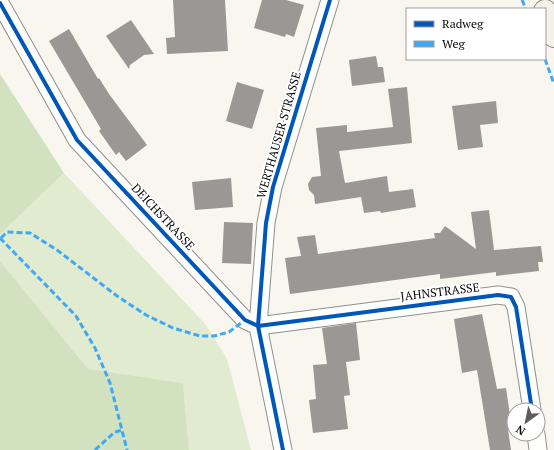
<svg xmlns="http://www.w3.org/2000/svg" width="554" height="450" font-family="'PT Serif',serif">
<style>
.green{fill:#e1ebd0}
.forest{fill:#d2e1c0}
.building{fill:#9a9894}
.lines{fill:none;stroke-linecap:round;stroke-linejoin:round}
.minor-casing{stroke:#91908d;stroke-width:19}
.secondary-casing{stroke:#888783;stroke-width:24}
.minor{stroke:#fefefc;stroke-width:17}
.secondary{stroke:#f3f1e8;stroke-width:22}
.quiet{stroke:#3fa9f5;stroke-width:3;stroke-dasharray:6 3;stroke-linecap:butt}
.cycleway-casing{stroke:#fff;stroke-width:6}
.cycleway{stroke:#0057b8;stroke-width:4}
.labels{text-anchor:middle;stroke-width:4;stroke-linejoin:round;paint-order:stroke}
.street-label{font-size:12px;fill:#0a0a0a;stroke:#fff}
</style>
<rect width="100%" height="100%" fill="#f8f6ee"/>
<polygon class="green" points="64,173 206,325 227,359 251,450 189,450 183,383 88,369 0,261 0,234"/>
<g class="forest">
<polygon points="0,74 64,173 0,234"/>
<polygon points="0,261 88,369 183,383 189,450 0,450"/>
</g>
<g class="building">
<polygon points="173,0 225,0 228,51 167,54 166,38 175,37"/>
<polygon points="262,0 286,0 304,5 294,37 286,34 285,37 254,28"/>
<polygon points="131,20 154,54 144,55 130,65 129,69 106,36"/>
<polygon points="69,29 98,79 99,78 109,94 147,145 126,161 119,152 116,155 99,131 101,129 49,41"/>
<polygon points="376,56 378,67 383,67 385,82 352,86 349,60"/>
<polygon points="237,82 264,90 252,129 226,121"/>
<polygon points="407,87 412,143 339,151 345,183 387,176 389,192 413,189 416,207 381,213 380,211 364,213 361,197 315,204 314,195 309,190 308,184 312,177 321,176 316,128 347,125 347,132 393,127 388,89"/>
<polygon points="496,101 498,123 480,125 483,147 458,150 452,106"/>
<polygon points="231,178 233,207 195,210 192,182"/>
<polygon points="489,210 494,250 541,246 543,262 538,262 539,271 496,276 496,272 440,279 440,274 290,294 285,258 301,256 297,237 315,235 318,254 435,238 434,233 440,233 445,226 476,249 471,212"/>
<polygon points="224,222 253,223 251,264 222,263"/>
<polygon points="482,314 497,389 506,388 512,429 508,430 511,450 490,450 477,370 462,373 454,319"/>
<polygon points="356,323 360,360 346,362 350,395 344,396 348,429 313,433 309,400 316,399 313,365 327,364 322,328"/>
</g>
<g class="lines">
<defs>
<g id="minor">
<polyline points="330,0 273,187 266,223 258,326 498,295 511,297 516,307 532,410"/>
<polyline points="0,3 77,140 245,320 258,326 283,450"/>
<polyline points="536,434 538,450"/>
</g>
<polyline id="secondary" points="545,11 554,36"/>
</defs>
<use href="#minor" class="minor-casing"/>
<use href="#secondary" class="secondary-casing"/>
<use href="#minor" class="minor"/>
<use href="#secondary" class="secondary"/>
<g class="quiet">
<polyline points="522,0 526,9"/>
<polyline points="545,59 554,84"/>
<polyline points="0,238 76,316 95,348 110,383 127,450"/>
<polyline points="1,238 7,232 30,233 57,250 117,296 146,315 173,328 200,336 214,336 229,332 245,320"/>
<polyline points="95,450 115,432 123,430"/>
</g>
<defs>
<g id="cycleway">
<polyline points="330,0 273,187 266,223 258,326 498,295 511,297 516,307 532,410"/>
<polyline points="0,3 77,140 245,320 258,326 283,450"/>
</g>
</defs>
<use href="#cycleway" class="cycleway-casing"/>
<use href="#cycleway" class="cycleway"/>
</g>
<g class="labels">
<g class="street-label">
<text transform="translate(279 135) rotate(-74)" y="4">WERTHAUSER STRASSE</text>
<text transform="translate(163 217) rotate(47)" y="4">DEICHSTRASSE</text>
<text transform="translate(440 292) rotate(-7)" y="4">JAHNSTRASSE</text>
</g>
</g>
<rect x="406" y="8" width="140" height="52" fill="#ffffff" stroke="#9d9d9d"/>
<rect x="414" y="21" width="20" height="6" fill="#0057b8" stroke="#9d9d9d"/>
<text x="442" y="28" font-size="12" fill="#0a0a0a">Radweg</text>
<rect x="414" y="41" width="20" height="6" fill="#3fa9f5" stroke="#9d9d9d"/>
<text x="442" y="48" font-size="12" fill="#0a0a0a">Weg</text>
<g transform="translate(526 422) rotate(213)"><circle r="19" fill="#ffffff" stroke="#9d9d9d"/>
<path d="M0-3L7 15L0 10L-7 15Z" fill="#5d5d5a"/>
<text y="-6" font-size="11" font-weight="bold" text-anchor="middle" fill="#0a0a0a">N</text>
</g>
</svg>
